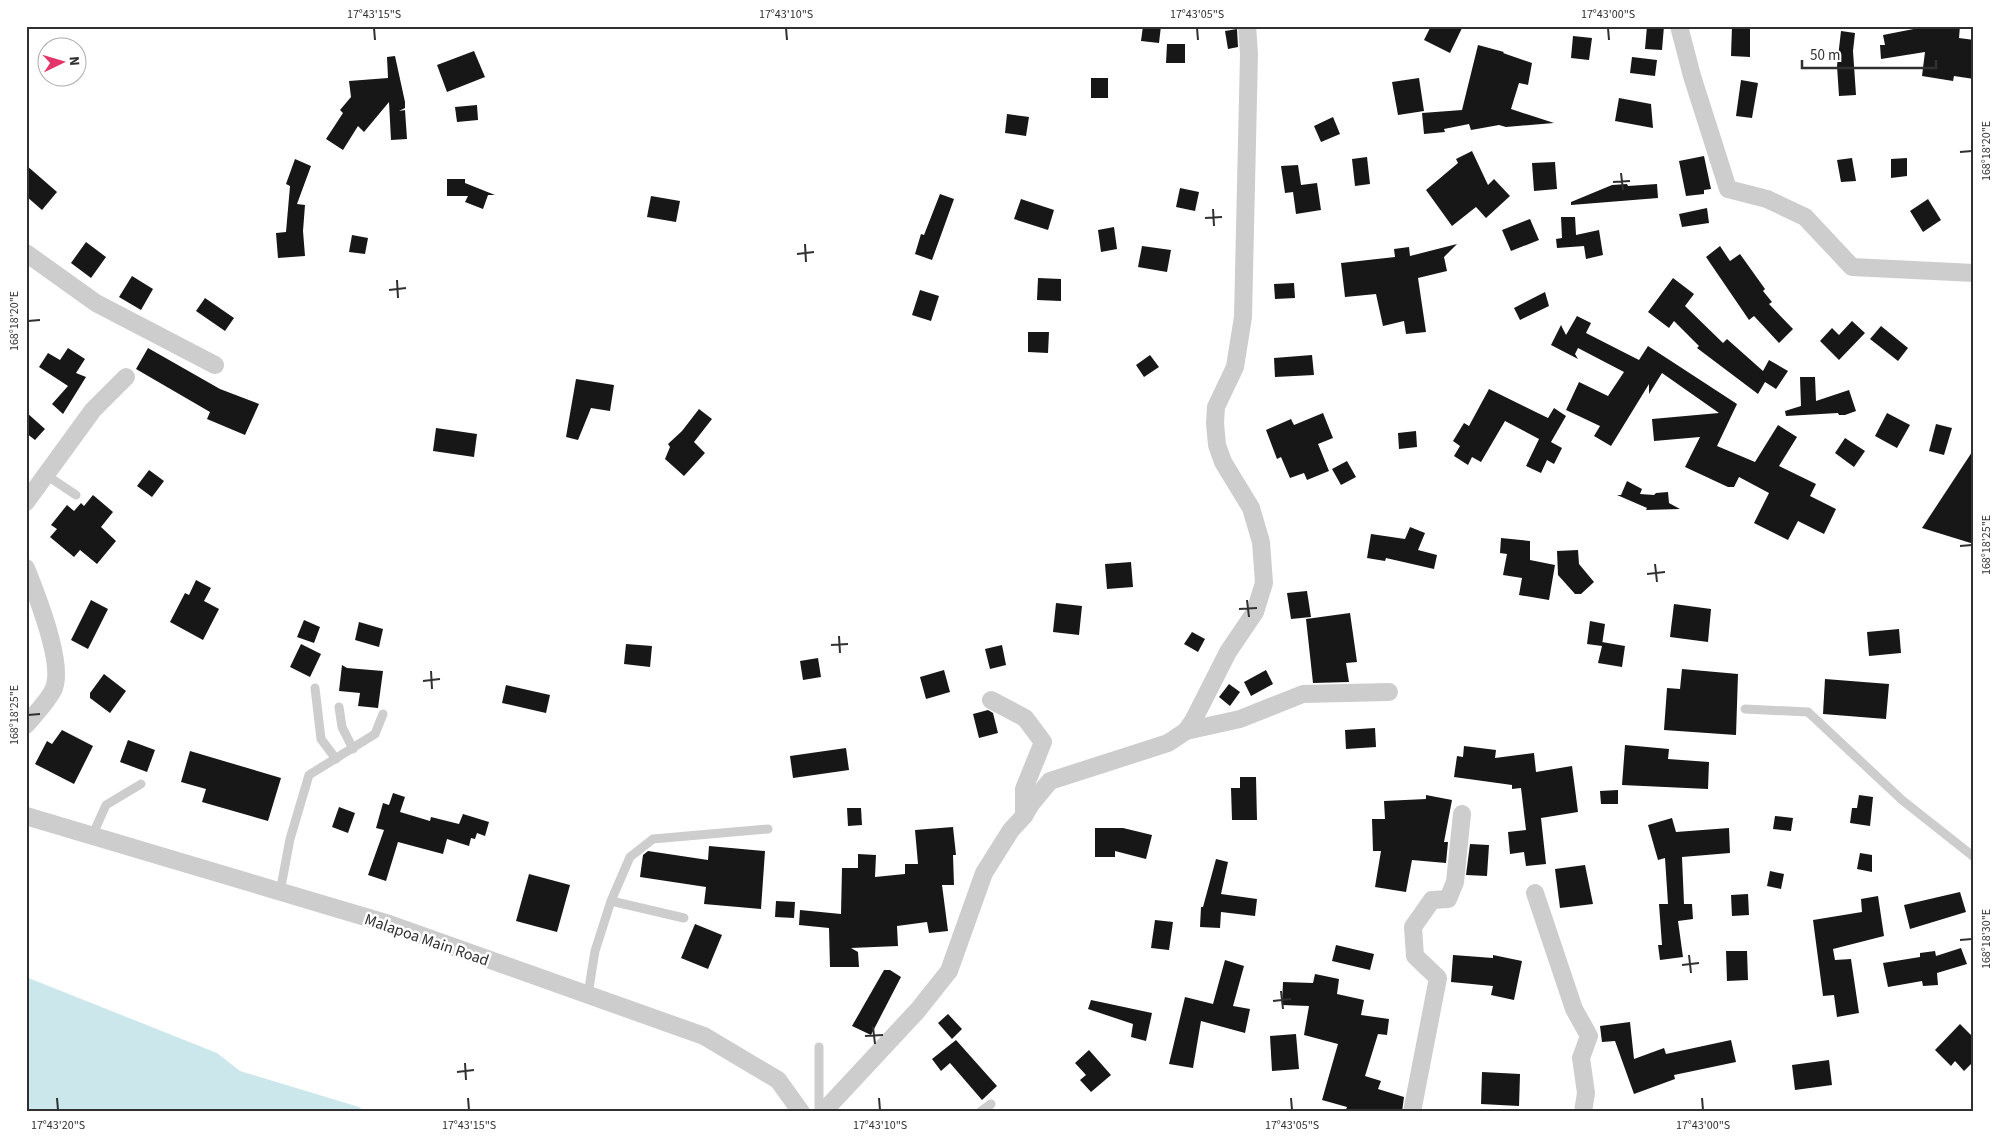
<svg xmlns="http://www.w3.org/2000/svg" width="2000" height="1138" font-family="'Source Sans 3',sans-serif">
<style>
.water{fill:#cbe7ec}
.building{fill:#171717}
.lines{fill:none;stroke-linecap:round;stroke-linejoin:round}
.lane{stroke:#cdcdcd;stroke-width:9}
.street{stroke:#cdcdcd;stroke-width:18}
.ticks{fill:none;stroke:#303030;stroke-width:2}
.labels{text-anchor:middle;stroke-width:5;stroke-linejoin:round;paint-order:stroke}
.street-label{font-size:16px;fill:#303030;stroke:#fff}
.neatline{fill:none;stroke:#303030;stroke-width:2}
.ticks-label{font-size:12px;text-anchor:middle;fill:#303030}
</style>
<rect width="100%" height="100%" fill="#fff"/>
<polygon class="water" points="26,977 217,1053 240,1071 359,1107 366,1112 26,1112"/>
<g class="building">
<polygon points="1143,26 1161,26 1159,43 1141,41"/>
<polygon points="1431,26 1463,26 1450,53 1424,40"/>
<polygon points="1647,26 1664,26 1662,50 1645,49"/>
<polygon points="1732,26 1750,26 1750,57 1731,56"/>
<polygon points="1929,26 1960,26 1959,38 1974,40 1974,79 1954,76 1953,81 1922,76 1925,52 1881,59 1880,45 1885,45 1883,35"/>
<polygon points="1237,29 1238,47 1228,49 1225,31"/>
<polygon points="1841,31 1855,33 1853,51 1856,95 1839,96 1837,66"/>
<polygon points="1573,36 1592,38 1589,60 1571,58"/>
<polygon points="1167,44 1185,44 1185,63 1166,63"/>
<polygon points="1478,45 1504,52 1503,53 1532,63 1528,85 1519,83 1511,109 1554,123 1506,127 1499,125 1471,130 1469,124 1444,129 1445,132 1424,134 1422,113 1462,110"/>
<polygon points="474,51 485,77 447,92 437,65"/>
<polygon points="395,56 405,102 405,108 399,111 405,110 407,139 391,140 389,102 364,132 358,126 343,150 326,139 343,113 340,110 351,97 349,81 388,78 387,57"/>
<polygon points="1632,57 1657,60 1655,76 1630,73"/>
<rect x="1091" y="78" width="17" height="20"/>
<polygon points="1419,78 1424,111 1398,115 1392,82"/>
<polygon points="1741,80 1758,83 1752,118 1736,116"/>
<polygon points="1619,98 1651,104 1653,128 1615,121"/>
<polygon points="477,105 478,120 457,122 455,107"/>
<polygon points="1007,114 1029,117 1026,136 1005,133"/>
<polygon points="1333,117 1340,134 1321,142 1314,126"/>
<polygon points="1472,151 1488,185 1494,179 1510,196 1486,218 1476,207 1452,226 1426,190 1458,163 1456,159"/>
<polygon points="1704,156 1711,189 1704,190 1704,194 1686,196 1679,161"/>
<polygon points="1367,157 1370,184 1355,186 1352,159"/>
<polygon points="1852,158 1856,181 1841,182 1837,160"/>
<polygon points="1907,158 1907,176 1891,178 1891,159"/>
<polygon points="295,159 311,166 297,204 305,205 303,231 305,256 278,258 276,233 286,232 290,186 286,184"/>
<polygon points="1555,162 1557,189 1534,191 1532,163"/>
<polygon points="26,165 57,192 42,210 26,196"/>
<polygon points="1298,165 1301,185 1317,183 1321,210 1296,214 1293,192 1285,193 1281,166"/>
<polygon points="447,179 465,179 465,183 495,195 488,195 483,209 465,202 468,196 447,196"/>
<polygon points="1627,184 1628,186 1657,184 1658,198 1571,205 1571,202 1612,185"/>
<polygon points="1180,188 1199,192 1195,211 1176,207"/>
<polygon points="940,194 954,199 932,260 915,254 921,234 924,235"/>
<polygon points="651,196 680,201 676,222 647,217"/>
<polygon points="1021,199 1054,210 1048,230 1014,219"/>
<polygon points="1928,199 1941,220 1923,232 1910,211"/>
<polygon points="1707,208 1709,223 1682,227 1679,214"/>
<polygon points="1561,217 1575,217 1576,235 1599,230 1603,255 1586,259 1584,246 1557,248 1556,239 1562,238"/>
<polygon points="1530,219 1539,240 1511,251 1502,230"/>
<polygon points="1114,227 1117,249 1101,252 1098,230"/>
<polygon points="352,235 368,238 365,254 349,252"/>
<polygon points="86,242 106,257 91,278 71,263"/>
<polygon points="1457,244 1444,257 1447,271 1418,278 1426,332 1406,334 1404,321 1383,326 1376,294 1345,297 1341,263 1395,257 1394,249 1409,247 1410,256"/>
<polygon points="1142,246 1171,250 1167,272 1138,267"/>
<polygon points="1720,246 1730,261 1740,254 1765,289 1763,291 1772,302 1769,304 1793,329 1779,343 1754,316 1749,320 1706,257"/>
<polygon points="132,276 153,289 141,310 119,297"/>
<polygon points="1038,278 1061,279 1061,301 1037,300"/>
<polygon points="1673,278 1694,294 1685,306 1723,343 1727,339 1763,371 1769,360 1788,371 1776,389 1765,382 1758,394 1697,348 1699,346 1674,321 1669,328 1648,312"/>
<polygon points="1294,283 1295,298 1275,299 1274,284"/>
<polygon points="920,290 939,296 931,321 912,315"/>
<polygon points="1545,292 1549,306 1520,320 1514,308"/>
<polygon points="205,298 234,318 225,331 196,311"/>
<polygon points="1577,316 1591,323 1586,333 1639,360 1648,346 1737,404 1717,446 1755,462 1778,425 1797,437 1779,466 1816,484 1810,496 1836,509 1824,534 1798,521 1788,540 1754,523 1769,493 1739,477 1734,487 1728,487 1685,467 1700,437 1654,441 1652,419 1719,413 1662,373 1649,394 1649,384 1611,446 1594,436 1600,426 1566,410 1579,382 1608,396 1624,372 1578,348 1575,354 1578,359 1551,345 1561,325 1566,335"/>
<polygon points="1852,321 1865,333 1839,360 1820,341 1832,328 1839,335"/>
<polygon points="1881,326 1908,348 1898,361 1870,339"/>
<polygon points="1028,332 1049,332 1048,353 1028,352"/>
<polygon points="68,348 85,359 76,373 86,377 63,414 52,404 68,386 39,367 48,353 60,360"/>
<polygon points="148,348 220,389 259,404 245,435 207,419 210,412 136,369"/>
<polygon points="1150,355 1159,367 1144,377 1136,365"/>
<polygon points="1312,355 1314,375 1275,377 1274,358"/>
<polygon points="1800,377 1815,377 1816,401 1849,390 1856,411 1845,415 1839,415 1838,413 1786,416 1785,411 1801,406"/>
<polygon points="576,379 614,385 610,411 591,408 578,440 566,437"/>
<polygon points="1489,389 1548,418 1554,408 1566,416 1551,442 1562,448 1554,464 1547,460 1541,473 1526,466 1539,439 1505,421 1481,462 1472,457 1468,465 1454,456 1460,446 1453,441 1464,423 1469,426"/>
<polygon points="699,409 712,419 694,442 705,453 684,476 665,459 670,447 668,444 682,431"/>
<polygon points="26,412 45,429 35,440 26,433"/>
<polygon points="1323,413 1333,438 1318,444 1329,471 1307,480 1304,473 1290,478 1281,457 1277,459 1266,430 1291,419 1294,425"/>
<polygon points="1887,413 1910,425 1897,448 1875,436"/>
<polygon points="1936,424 1952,428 1944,455 1929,451"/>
<polygon points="436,428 477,434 474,457 433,451"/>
<polygon points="1416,431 1417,447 1399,449 1398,433"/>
<polygon points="1845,438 1865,451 1854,467 1835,453"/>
<polygon points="1974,449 1974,544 1922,528"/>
<polygon points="1347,461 1356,477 1341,485 1332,469"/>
<polygon points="149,470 164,481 152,497 137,486"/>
<polygon points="1627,481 1642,489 1640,494 1654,495 1656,493 1668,492 1669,503 1680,509 1646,510 1647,508 1617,495 1621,495"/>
<polygon points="93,495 113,512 101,527 116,541 97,564 80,550 74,557 50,537 57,529 51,525 67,505 74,511 81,503 84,506"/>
<polygon points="1410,527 1425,533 1418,550 1437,555 1434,569 1386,558 1385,561 1367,558 1371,534 1405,539"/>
<polygon points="1501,538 1530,541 1530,560 1555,565 1549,600 1519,595 1522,578 1503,575 1507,554 1500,553"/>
<polygon points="1578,550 1579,564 1594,582 1581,594 1575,594 1558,575 1557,551"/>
<polygon points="1131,562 1133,587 1107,589 1105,564"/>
<polygon points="196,580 211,588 204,601 219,609 203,640 170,622 185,593 189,595"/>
<polygon points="1307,591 1311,617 1291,619 1287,593"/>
<polygon points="91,600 108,609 88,649 71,640"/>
<polygon points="1056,603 1082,606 1079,635 1053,632"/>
<polygon points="1674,604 1711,609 1708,642 1670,637"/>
<polygon points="1350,613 1357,662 1346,663 1349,682 1313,683 1306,619"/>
<polygon points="304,620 320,627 314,643 297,637"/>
<polygon points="1590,621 1605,624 1602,645 1602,642 1625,646 1622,667 1598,663 1602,646 1587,644"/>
<polygon points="359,622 383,629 379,647 355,640"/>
<polygon points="1899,629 1901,653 1869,656 1867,632"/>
<polygon points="1192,632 1205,639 1198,652 1184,644"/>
<polygon points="301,644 321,654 310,677 290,667"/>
<polygon points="626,644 652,646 650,667 624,664"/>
<polygon points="1002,645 1006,665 990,669 985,649"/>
<polygon points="818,658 821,677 803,680 800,661"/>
<polygon points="342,665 347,668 383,671 378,708 358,706 360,693 339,691"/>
<polygon points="1682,669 1738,674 1736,735 1664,730 1667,688 1680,689"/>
<polygon points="944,670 950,692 926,699 920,677"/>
<polygon points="1266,670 1273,684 1251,696 1244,682"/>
<polygon points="104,674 126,691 110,713 90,698 90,693"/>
<polygon points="1825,679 1889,684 1886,719 1823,714"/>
<polygon points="1229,684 1240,692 1230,706 1219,697"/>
<polygon points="506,685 550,695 546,713 502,703"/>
<polygon points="988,710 993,713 998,733 979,738 973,714"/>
<polygon points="1375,728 1376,747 1346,749 1345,730"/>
<polygon points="62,730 93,746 74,784 35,764 47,741 52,744"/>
<polygon points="128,740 155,750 147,772 120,762"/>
<polygon points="1625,745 1669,749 1668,759 1709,762 1708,789 1622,785"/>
<polygon points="1464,746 1496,750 1495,758 1534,753 1536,772 1572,766 1578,812 1541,818 1546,864 1526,866 1524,852 1510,854 1508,832 1526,830 1521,788 1512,789 1512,785 1454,777 1457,756 1463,757"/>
<polygon points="846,748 849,770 793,778 790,756"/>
<polygon points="190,751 281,778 268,821 202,802 206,789 181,782"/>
<polygon points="1240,777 1256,777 1257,820 1232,820 1231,788 1240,788"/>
<polygon points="1618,790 1618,804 1601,804 1600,791"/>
<polygon points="393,793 405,797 400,812 430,821 431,817 459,824 463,814 489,822 485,836 477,833 475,839 471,838 469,846 447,839 443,854 398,842 386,881 368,875 384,830 376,828 383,803 389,805"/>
<polygon points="1426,795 1452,800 1444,842 1448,842 1446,863 1412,860 1406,892 1375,887 1381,851 1373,851 1372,819 1385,819 1384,801 1426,799"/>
<polygon points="1859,795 1873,797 1870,826 1850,823 1852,808 1857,808"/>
<polygon points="339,807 355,813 348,833 332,827"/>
<polygon points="847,808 861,808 862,825 848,826"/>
<polygon points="1775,816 1793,818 1791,831 1773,829"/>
<polygon points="1672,818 1676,832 1729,828 1730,853 1682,857 1684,904 1692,904 1693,919 1678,921 1683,957 1660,960 1658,945 1662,945 1659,904 1668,904 1665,858 1658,860 1648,825"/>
<polygon points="953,827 956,855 953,855 954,885 942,885 948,931 929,933 927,922 897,926 898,946 851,948 858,952 859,967 830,967 829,928 799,925 800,910 841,914 842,868 858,868 858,854 876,855 875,877 905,874 905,864 918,864 915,830"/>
<polygon points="1095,828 1123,828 1152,835 1146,859 1115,851 1115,857 1095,857"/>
<polygon points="1470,844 1489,845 1487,876 1466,875"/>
<polygon points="709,846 765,851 761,909 704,904 706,887 640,877 643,855 648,851 708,860"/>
<polygon points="1860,853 1872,855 1872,872 1857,869"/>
<polygon points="1216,859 1228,862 1221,894 1257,899 1255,916 1221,912 1220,928 1200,927 1201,907 1203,907"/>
<polygon points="1585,865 1593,904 1560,908 1555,869"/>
<polygon points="1770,871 1784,874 1781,889 1767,886"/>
<polygon points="529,874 570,885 557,932 516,921"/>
<polygon points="1960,892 1966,912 1910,929 1904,905"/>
<polygon points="1748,894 1749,915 1732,916 1731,895"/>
<polygon points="1878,896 1884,936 1833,949 1835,960 1851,959 1859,1013 1837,1017 1834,995 1823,996 1813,920 1862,912 1861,899"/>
<polygon points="776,901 795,902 794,918 775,917"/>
<polygon points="1155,920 1173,922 1169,950 1151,948"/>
<polygon points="695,924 722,935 708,969 681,958"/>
<polygon points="1336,945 1374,954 1370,970 1332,961"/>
<polygon points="1961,948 1967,964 1937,973 1938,985 1923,986 1922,981 1888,987 1883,963 1920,957 1920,953 1935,951 1936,956"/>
<polygon points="1726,951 1747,951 1748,980 1727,981"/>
<polygon points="1453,955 1493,958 1493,955 1522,961 1514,1000 1491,995 1493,986 1451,982"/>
<polygon points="1225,960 1244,966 1233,1006 1250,1009 1245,1033 1201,1021 1193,1068 1169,1064 1185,997 1213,1004"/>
<polygon points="884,970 890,970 901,977 871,1035 852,1026"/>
<polygon points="1315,974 1339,979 1337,994 1364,1000 1361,1015 1389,1019 1387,1035 1378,1034 1365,1076 1381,1081 1378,1089 1404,1097 1402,1112 1345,1112 1347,1107 1322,1100 1338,1044 1304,1035 1309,1006 1282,1005 1283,982 1313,983"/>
<polygon points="1091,1000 1152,1013 1146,1041 1131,1037 1133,1024 1088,1009"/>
<polygon points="948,1014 962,1029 952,1039 938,1023"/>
<polygon points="1630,1022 1634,1059 1664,1048 1666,1054 1731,1040 1736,1062 1674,1075 1675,1079 1634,1094 1615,1041 1602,1042 1600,1026"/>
<polygon points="1960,1024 1974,1038 1974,1061 1964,1071 1955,1061 1951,1066 1935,1050"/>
<polygon points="1296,1034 1299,1069 1272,1071 1270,1036"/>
<polygon points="956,1040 997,1086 982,1100 950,1063 941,1071 932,1059"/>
<polygon points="1089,1050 1111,1075 1091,1092 1080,1080 1086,1075 1075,1063"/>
<polygon points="1829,1060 1832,1085 1795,1090 1792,1065"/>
<polygon points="1482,1072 1520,1074 1519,1106 1481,1104"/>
</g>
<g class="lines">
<g class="lane">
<polyline points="46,475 76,495"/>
<polyline points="315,688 321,739 336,759"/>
<polyline points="339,707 342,727 353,749"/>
<polyline points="1745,709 1808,712 1902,800 1974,857"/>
<polyline points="92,836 106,805 141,784"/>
<polyline points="280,892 290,839 309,775 375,734 383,714"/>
<polyline points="611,901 684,918"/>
<polyline points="588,994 595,951 611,901 630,857 653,839 768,829"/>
<polyline points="819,1112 819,1047"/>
<polyline points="980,1112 991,1104"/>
</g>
<g class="street">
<polyline points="1679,26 1692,76 1728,189 1767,199 1805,217 1852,267 1974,273"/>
<polyline points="26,253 96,303 215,365"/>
<polyline points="26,502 93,410 126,377"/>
<path d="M26 568C36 593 64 663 54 688 50 699 34 715 26 725"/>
<polyline points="991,700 1025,718 1043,742 1024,789 1024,816"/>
<polyline points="1186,731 1240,719 1303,694 1389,692"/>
<polyline points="26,816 389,924 704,1036 778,1080 801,1112"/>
<polyline points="1535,893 1574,1009 1589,1036 1581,1058 1586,1093 1583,1112"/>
<polyline points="823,1112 918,1010 949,971 984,873 1011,830 1024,816 1031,804 1050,781 1168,743 1186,731 1193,721 1228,652 1255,612 1264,583 1261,542 1251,508 1223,462 1217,445 1215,423 1216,407 1235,367 1243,317 1249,54 1247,26"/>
<polyline points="1412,1112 1438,978 1415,956 1413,927 1432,900 1448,899 1455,882 1462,814"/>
</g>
</g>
<path class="ticks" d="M374 28 375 40M786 28 787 40M1197 28 1198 40M1608 28 1609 40M1960 152 1972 151M1621 173 1623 190M1613 182 1630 181M1213 209 1214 226M1205 218 1222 217M805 244 806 262M797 254 814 252M397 280 398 298M389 290 406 288M28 321 40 320M1960 546 1972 545M1655 564 1657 582M1647 574 1665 572M1247 600 1249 617M1239 609 1257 608M839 636 840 653M831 645 848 644M431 671 432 689M423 681 440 679M28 715 40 714M1960 940 1972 939M1689 955 1691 973M1682 965 1699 963M1281 991 1283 1009M1273 1001 1291 999M873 1027 875 1044M865 1036 883 1035M465 1063 466 1080M457 1072 474 1070M57 1098 58 1110M468 1098 469 1110M879 1098 880 1110M1291 1098 1292 1110M1702 1098 1703 1110"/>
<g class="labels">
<g class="street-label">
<text transform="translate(427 939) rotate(19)" y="6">Malapoa Main Road</text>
</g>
</g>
<rect width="2000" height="1138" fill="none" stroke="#ffffff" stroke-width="55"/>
<g transform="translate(62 62) rotate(85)"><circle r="24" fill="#ffffff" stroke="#acacac"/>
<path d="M0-4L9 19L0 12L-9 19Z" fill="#e4356a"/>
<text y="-8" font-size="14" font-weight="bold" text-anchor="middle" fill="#303030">N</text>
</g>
<path d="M1802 60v8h134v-8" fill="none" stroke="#303030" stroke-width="2.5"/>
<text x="1810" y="60" font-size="15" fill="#303030" stroke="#ffffff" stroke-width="4" paint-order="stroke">50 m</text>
<rect x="28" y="28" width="1944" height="1082" class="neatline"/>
<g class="ticks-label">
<text x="374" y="18">17°43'15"S</text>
<text x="786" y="18">17°43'10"S</text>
<text x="1197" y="18">17°43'05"S</text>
<text x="1608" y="18">17°43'00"S</text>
<text transform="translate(1986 151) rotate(-90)" y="4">168°18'20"E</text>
<text transform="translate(14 321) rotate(-90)" y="4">168°18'20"E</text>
<text transform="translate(1986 545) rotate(-90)" y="4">168°18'25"E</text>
<text transform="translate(14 715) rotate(-90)" y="4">168°18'25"E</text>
<text transform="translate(1986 939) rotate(-90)" y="4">168°18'30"E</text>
<text x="58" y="1129">17°43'20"S</text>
<text x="469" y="1129">17°43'15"S</text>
<text x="880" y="1129">17°43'10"S</text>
<text x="1292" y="1129">17°43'05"S</text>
<text x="1703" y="1129">17°43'00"S</text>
</g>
</svg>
